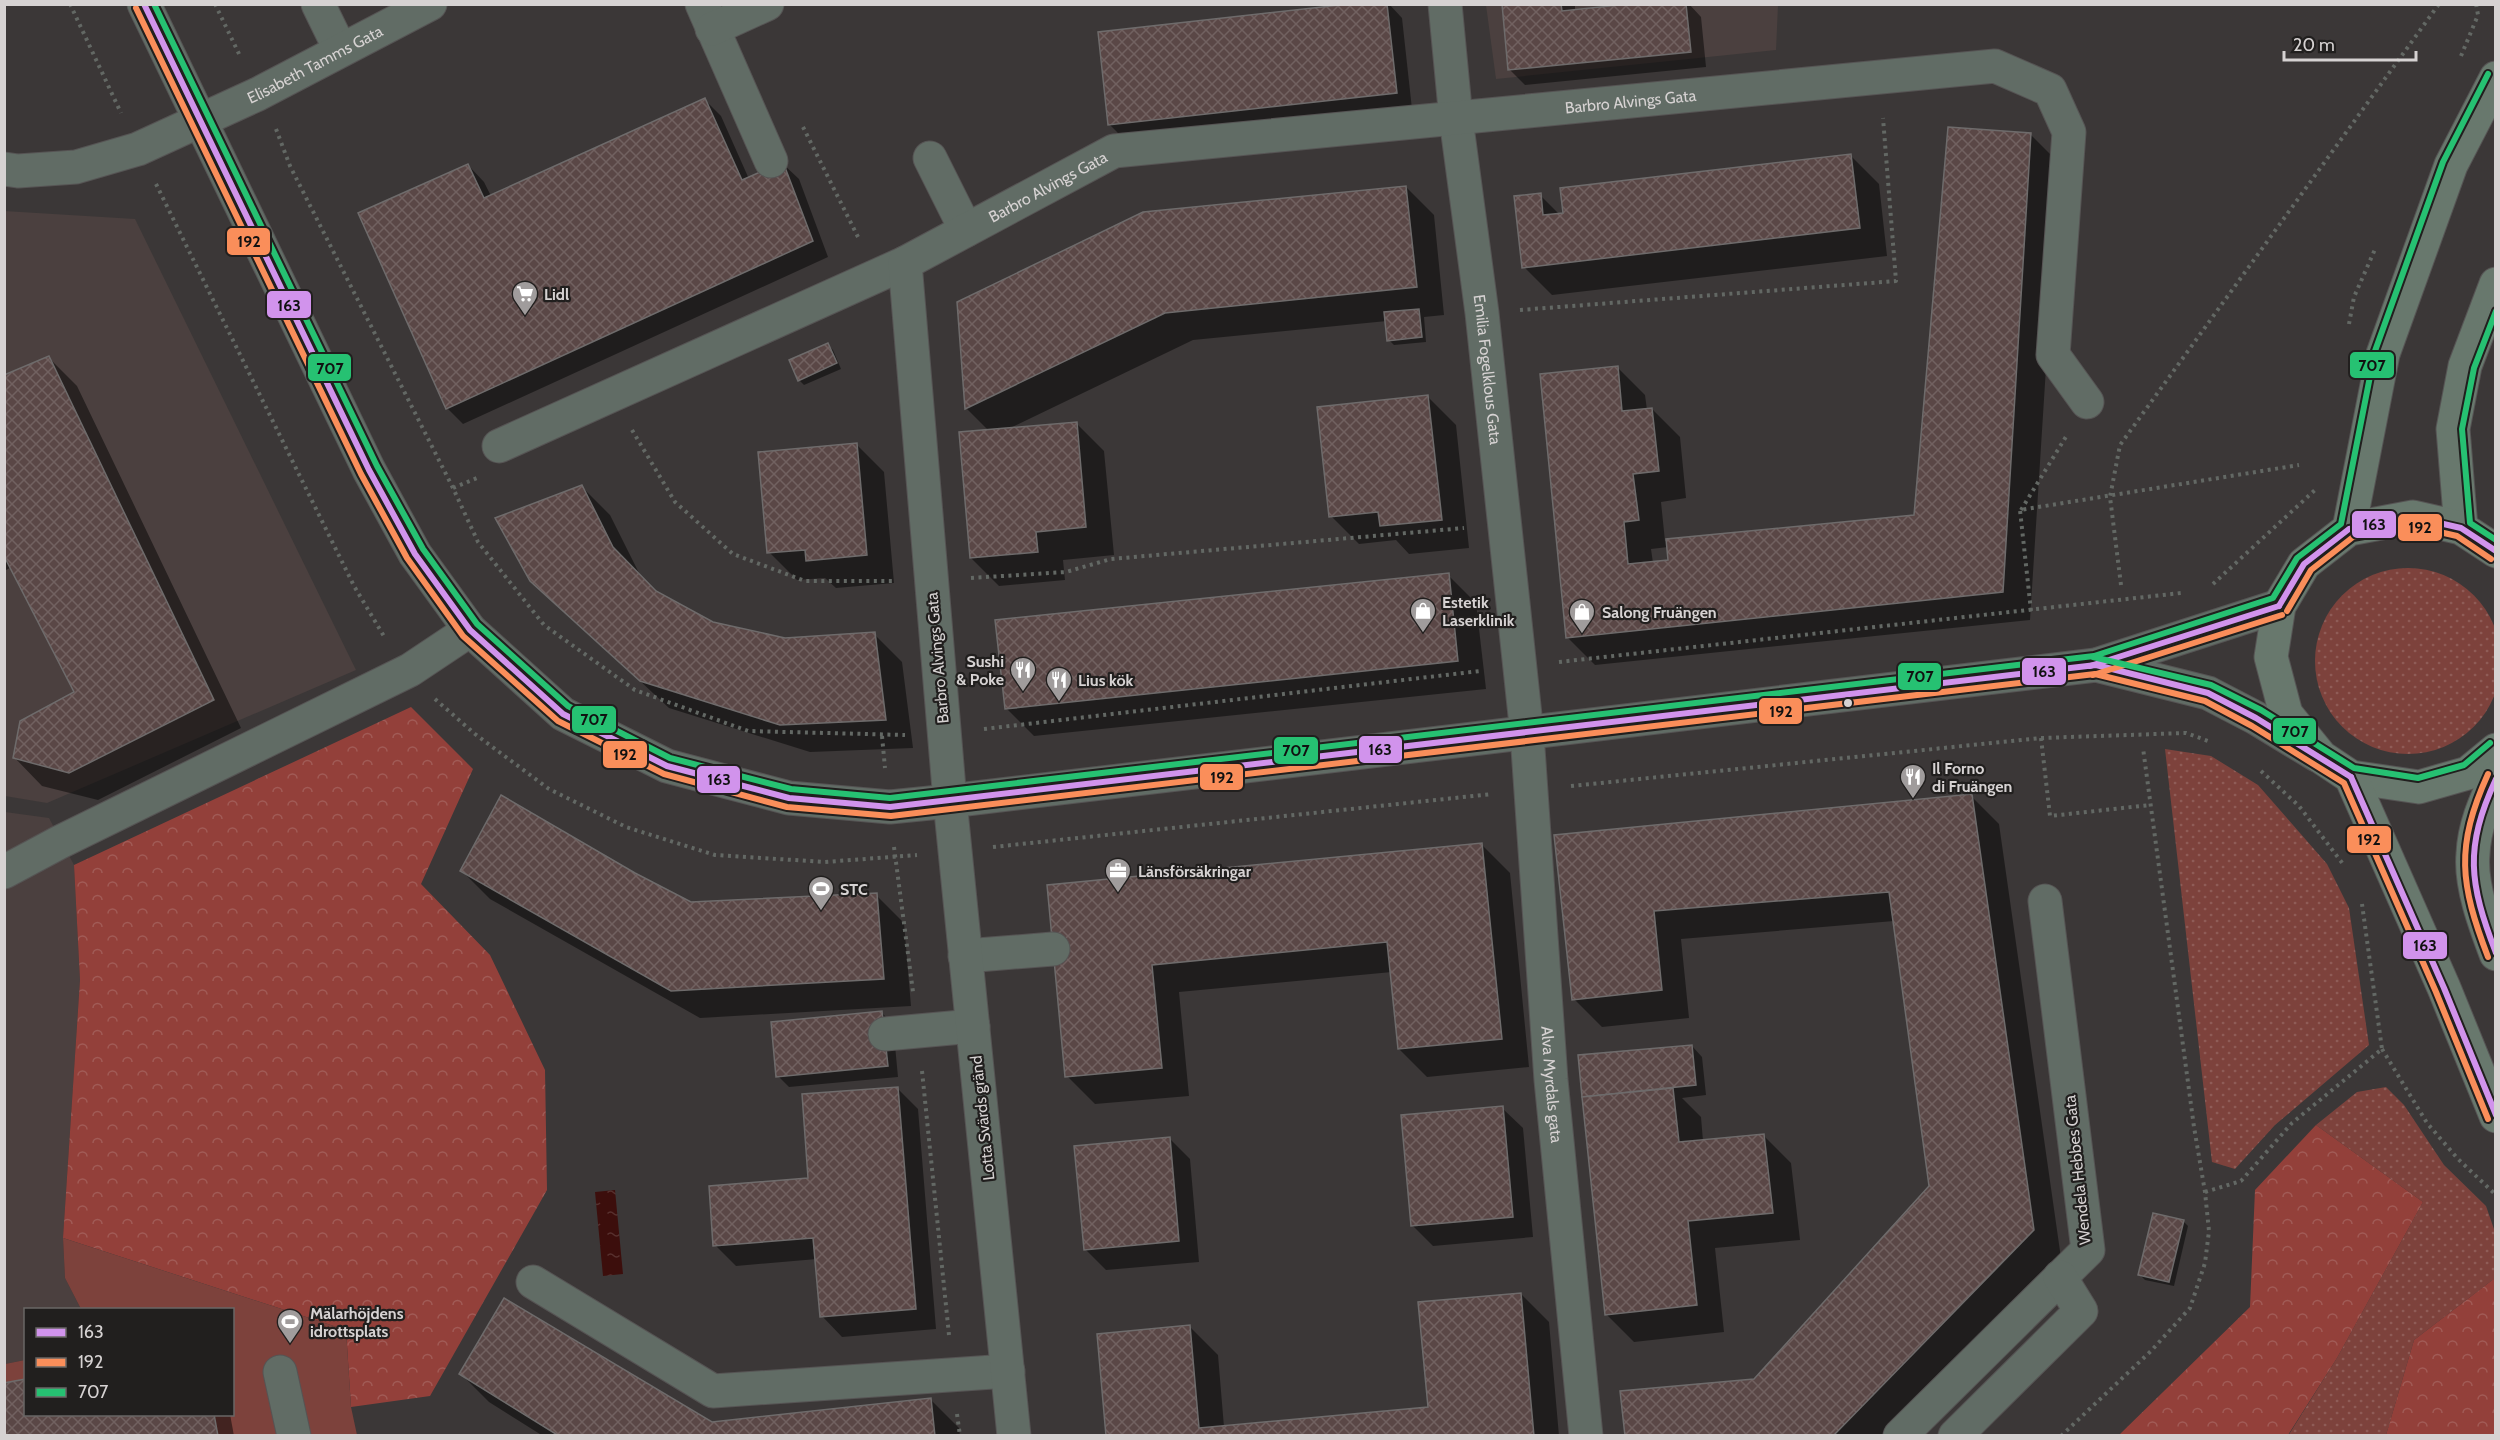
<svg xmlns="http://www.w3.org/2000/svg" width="2500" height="1440" font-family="Cabin,sans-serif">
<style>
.built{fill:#4b403f}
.grass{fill:url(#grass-dots)}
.forest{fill:url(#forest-crowns)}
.pitch{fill:#7d423c}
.water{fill:url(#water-ripples)}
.shadow{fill:#0007;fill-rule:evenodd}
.building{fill:url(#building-cross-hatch);stroke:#6e6b6b;stroke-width:1.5}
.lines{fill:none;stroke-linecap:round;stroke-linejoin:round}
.minor-casing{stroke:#565454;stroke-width:35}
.major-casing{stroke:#565454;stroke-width:35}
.path{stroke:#636864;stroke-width:4;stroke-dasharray:3 4.5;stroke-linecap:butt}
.minor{stroke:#616c65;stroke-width:33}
.major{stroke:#68786d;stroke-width:33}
.bus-1-casing{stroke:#211f1e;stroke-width:10}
.bus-2-casing{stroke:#211f1e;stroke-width:10}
.bus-3-casing{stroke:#211f1e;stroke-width:10}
.bus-1{stroke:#d193ec;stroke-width:6}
.bus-2{stroke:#fa8e5a;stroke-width:6}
.bus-3{stroke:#26c172;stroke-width:6}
.bus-dot{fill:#d6d2d2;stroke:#211f1e;stroke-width:2}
.labels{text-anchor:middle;stroke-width:4.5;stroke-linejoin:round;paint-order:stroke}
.street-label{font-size:16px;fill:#d6d2d2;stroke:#211f1e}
.poi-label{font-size:16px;font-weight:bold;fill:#d6d2d2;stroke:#211f1e;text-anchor:start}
.line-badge{stroke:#211f1e;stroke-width:2}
.pale-badge-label{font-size:16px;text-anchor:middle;font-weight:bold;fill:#111}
</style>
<defs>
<pattern id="grass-dots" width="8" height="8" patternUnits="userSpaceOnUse" patternTransform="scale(1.5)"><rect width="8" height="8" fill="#7d423c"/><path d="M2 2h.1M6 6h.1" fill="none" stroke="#8f5c57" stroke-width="1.8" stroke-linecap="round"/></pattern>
<pattern id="forest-crowns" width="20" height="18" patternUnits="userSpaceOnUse" patternTransform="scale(1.5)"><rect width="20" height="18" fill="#93403a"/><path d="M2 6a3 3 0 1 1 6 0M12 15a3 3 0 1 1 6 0" fill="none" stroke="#a15b56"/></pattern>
<pattern id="water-ripples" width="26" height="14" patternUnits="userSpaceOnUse" patternTransform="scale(1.5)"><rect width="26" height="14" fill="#3c0e0c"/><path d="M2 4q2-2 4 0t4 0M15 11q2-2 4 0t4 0" fill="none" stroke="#57302e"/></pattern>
<pattern id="building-cross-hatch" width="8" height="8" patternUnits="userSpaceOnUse" patternTransform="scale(1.5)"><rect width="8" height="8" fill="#5a4746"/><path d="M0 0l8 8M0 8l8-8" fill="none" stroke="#716160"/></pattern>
</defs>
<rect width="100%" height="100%" fill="#3b3737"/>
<g class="built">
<polygon points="1486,5 1778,5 1776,50 1496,79"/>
<polygon points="4,211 135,219 356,670 47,803 5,796"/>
<polygon points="5,812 49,818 74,865 80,980 63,1238 65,1278 81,1309 26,1310 25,1360 5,1364"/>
</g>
<g class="grass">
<circle cx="2408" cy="661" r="93"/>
<polygon points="2165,749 2211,756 2258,785 2327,864 2349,908 2369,1045 2275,1125 2235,1169 2212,1162"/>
<polygon points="2386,1087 2404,1105 2444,1165 2486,1206 2495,1232 2495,1278 2414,1340 2386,1435 2288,1436 2337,1358 2423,1202 2316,1125 2357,1092"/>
</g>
<g class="forest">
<polygon points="411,707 473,769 421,884 490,955 545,1070 547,1190 430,1396 351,1407 346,1330 63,1238 80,980 74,865"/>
<polygon points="2316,1125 2423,1202 2337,1358 2288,1435 2119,1435 2250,1307 2255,1190"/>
<polygon points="2495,1278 2495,1435 2386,1435 2414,1340"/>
</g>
<polygon class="pitch" points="63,1238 346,1330 351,1407 357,1435 5,1436 5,1364 25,1360 26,1414 232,1414 232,1310 81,1309 65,1278"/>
<polygon class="water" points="615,1190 623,1274 603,1276 595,1192"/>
<g class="shadow">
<polygon points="1363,4 1389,4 1402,18 1412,109 1125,140 1109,124"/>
<polygon points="1503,4 1575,4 1575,11 1645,4 1689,4 1701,17 1706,67 1525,85 1509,69"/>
<polygon points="705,100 721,116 749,179 783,164 799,179 828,257 463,424 447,408 468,165 484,182 491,196"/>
<path d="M2031 135 2059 163 2030 620 1595 665 1567 637 1617 367 1645 395 1647 410 1652 409 1680 437 1686 498 1661 502 1665 541 1915 517ZM1668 547 1670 561 1653 563 1651 549Z"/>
<polygon points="1851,156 1879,184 1887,256 1552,295 1524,267 1540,195 1560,215"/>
<polygon points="1406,187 1434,215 1444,315 1424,317 1426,342 1394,345 1389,340 1387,321 1193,340 1008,429 1076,423 1104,451 1114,555 1063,560 1065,580 999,586 971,558 989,431 966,408"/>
<polygon points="828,345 833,350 841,369 804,385 799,380"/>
<polygon points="49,358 77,386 241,728 98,800 42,786 14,757 76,693 12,567 4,571 4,377"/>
<polygon points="1428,397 1456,425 1469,548 1409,554 1396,540 1359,544 1331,516"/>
<polygon points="856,444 884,472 894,583 836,588 825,578 797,580 769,552"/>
<polygon points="582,487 610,515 641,577 656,592 713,623 785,639 874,634 902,662 913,748 810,752 669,708 532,580"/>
<polygon points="1448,575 1476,603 1486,689 1034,736 1006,708"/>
<polygon points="1971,796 1999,824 2061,1258 1888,1436 1626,1436 1755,1380 1931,1186 1894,921 1681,939 1689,1018 1602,1027 1574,999 1556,836"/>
<polygon points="1482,845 1510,873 1529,1067 1427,1077 1399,1049 1392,972 1179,992 1189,1096 1095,1104 1067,1076 1048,887"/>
<polygon points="462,871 634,875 691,904 876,895 904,923 911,1006 700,1018 490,899"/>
<polygon points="882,1013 893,1024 898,1077 789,1087 778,1076"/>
<polygon points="1692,1046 1702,1057 1706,1095 1682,1098 1701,1117 1703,1141 1763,1135 1791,1163 1800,1240 1715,1248 1724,1332 1634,1342 1606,1314 1580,1057"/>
<polygon points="897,1088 918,1109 936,1329 842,1337 822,1316 817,1259 736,1266 715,1245 810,1180"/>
<polygon points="1502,1108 1523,1128 1533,1237 1433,1246 1412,1225"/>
<polygon points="1169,1138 1190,1159 1199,1262 1106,1270 1085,1249"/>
<polygon points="2183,1221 2188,1226 2174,1286 2145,1280 2140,1275"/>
<polygon points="1521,1294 1549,1322 1559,1436 1107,1436 1190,1327 1218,1355 1224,1427 1430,1409"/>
<polygon points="461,1374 712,1424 931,1400 959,1428 960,1436 543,1436 489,1402"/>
<polygon points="26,1414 230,1414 234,1436 4,1436"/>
</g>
<g class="building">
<polygon points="1349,4 1387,4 1397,93 1108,125 1098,32"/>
<polygon points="1502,4 1561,4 1562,11 1629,4 1686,4 1691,52 1508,70"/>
<polygon points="705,98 742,180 783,162 813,241 446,409 358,213 468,164 484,198"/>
<polygon points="1948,127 2031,133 2003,592 1566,638 1540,374 1618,366 1622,411 1652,408 1659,471 1633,474 1639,520 1624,522 1628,564 1668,560 1666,539 1914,515"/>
<polygon points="1851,154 1860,228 1522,268 1514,196 1541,193 1543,215 1563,213 1560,188"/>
<polygon points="1406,186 1417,287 1165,313 965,409 957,302 1143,212"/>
<polygon points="1419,309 1422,337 1387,341 1384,312"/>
<polygon points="828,343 837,363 798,381 789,360"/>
<polygon points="49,356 214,700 69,773 13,758 20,721 74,692 4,556 4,375"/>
<polygon points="1428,395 1442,520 1380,526 1378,512 1329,517 1317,407"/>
<polygon points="1077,422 1086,527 1036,532 1038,552 970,558 959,432"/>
<polygon points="857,443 867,555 806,561 805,550 767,553 758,452"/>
<polygon points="582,485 613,547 656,591 713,622 785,638 875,632 886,720 780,725 640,681 530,581 495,518"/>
<polygon points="1449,573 1458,661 1005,709 995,620"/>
<polygon points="1972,794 2034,1230 1833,1436 1625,1436 1620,1391 1754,1379 1929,1186 1889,892 1654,911 1662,990 1572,1000 1554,835"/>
<polygon points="501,795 635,873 691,902 877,893 884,979 671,991 460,871"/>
<polygon points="1482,843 1502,1039 1398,1049 1387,942 1152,965 1162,1068 1065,1077 1047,885"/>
<polygon points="882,1011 888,1066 776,1077 771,1022"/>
<polygon points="1692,1045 1696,1085 1582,1097 1578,1055"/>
<polygon points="898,1087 916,1309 820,1317 813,1238 713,1246 709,1186 808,1178 802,1094"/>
<polygon points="1673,1088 1679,1142 1764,1134 1773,1213 1688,1221 1697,1305 1605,1315 1582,1097"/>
<polygon points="1503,1106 1513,1217 1411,1226 1401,1115"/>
<polygon points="1170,1137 1179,1241 1084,1250 1074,1146"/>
<polygon points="2153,1213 2184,1220 2169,1282 2138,1275"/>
<polygon points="1521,1293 1534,1436 1106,1436 1097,1334 1190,1325 1199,1428 1428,1407 1418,1302"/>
<polygon points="504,1298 712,1422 931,1398 935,1436 559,1436 459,1374"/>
<polygon points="26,1379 26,1414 214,1414 218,1436 4,1436 4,1383"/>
</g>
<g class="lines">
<defs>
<g id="minor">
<polyline points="144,4 369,470 415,554 470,630 563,714 667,766 789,798 890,807 950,801 2096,665 2279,606"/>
<polyline points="318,4 340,49"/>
<polyline points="702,4 771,161"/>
<path id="s1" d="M1445 4 1456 119 1482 313 1527 734 1551 1080 1586 1436"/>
<polyline points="712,29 767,4"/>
<polyline points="930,158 966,230"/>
<path id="s2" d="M4 169 18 171 76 167 138 149 258 94 430 4"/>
<polyline points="499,446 905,263"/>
<polyline points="2096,665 2208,693 2256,718 2317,755"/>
<polyline points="4,872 60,842 410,670 470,630"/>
<polyline points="965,956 1053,949"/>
<polyline points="885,1034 973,1026"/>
<polyline points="533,1282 713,1391 1008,1371"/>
<polyline points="280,1372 294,1436"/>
<path id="s3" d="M1014 1436 950 801 905 263 1114 151 1995 66 2050 90 2069 132 2053 355 2087 402"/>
<polyline points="1900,1436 2088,1250 2045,901"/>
<polyline points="1955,1436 2081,1311 2060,1277"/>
</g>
<g id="major">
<polyline points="2461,528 2453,429 2465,366 2496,284"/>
<polyline points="2349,529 2383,354 2451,165 2496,78"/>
<polyline points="2496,551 2461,528 2413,517 2349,529 2304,564 2279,606 2271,657 2286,714 2321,757 2351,777 2419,787 2468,773 2496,750"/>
<polyline points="2351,777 2444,988 2496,1116"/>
<path d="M2496 778C2485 802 2474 827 2473 854 2470 885 2485 925 2496 954"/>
</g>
</defs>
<use href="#minor" class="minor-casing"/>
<use href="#major" class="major-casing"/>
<g class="path">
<polyline points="70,4 121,113"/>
<polyline points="215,4 241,58"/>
<polyline points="2461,56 2478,15 2476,4"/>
<polyline points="803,127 860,241"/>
<polyline points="276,129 290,166 453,488 478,542 544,625 635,690 748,731 905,735"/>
<polyline points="156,184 354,586 385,638"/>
<polyline points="1520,310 1896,281 1883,118"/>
<polyline points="2349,324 2354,297 2376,247"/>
<polyline points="632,430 675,502 733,554 805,581 892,581"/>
<polyline points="453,488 477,478"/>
<polyline points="2021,510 2067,435"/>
<polyline points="971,578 1066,572 1111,559 1464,528"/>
<polyline points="2213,584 2315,490"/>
<polyline points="2121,585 2110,497 2120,445 2439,4"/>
<polyline points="2031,611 2020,510 2299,465"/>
<polyline points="1559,662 2181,593"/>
<polyline points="435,699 475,734 549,789 626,827 715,855 825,862 917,855"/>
<polyline points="984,729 1480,671"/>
<polyline points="882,736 885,768"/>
<polyline points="2041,738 2050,816 2150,805"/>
<polyline points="2261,771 2299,806 2343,864"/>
<polyline points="1571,786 2041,738 2186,733 2211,742"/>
<polyline points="894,847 913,992"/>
<polyline points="993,847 1492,794"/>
<polyline points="2382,1049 2427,1123 2458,1159 2496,1195"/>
<polyline points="922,1071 949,1335"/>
<polyline points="2205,1192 2241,1181 2292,1123 2382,1049 2362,904"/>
<polyline points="957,1414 960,1436"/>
<polyline points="2061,1436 2151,1351 2190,1308 2205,1263 2209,1231 2205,1192 2194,1127 2143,748"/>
</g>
<use href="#minor" class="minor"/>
<use href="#major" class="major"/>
<defs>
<g id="bus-1">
<polyline points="144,4 369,470 415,554 470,630 563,714 667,766 789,798 890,807 2096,665 2208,693 2256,718 2351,777"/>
<polyline points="2279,606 2304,564 2349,529 2413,517 2461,528 2496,551"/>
<polyline points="2090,666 2279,606"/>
<polyline points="2351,777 2444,988 2496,1115"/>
<path d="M2496 779C2464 848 2469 883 2496 953"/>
</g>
<g id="bus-2">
<polyline points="136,8 361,474 407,558 463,636 558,721 664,774 787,807 891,816 2095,674 2205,701 2252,726 2344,783 2436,992 2488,1119"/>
<polyline points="2287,611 2311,570 2353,537 2413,526 2457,536 2491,559"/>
<polyline points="2093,675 2282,615"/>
<path d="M2488 957C2460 884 2455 847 2488 774"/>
</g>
<g id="bus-3">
<polyline points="154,4 377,466 423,549 477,624 568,706 670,758 791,789 890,798 2094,656 2273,598 2297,558 2341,524 2375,351 2443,162 2488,74"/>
<polyline points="2496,311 2474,368 2462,429 2470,523 2496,540"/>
<polyline points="2093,657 2211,685 2261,710 2354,768 2418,778 2464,765 2490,743"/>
</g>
</defs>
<use href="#bus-1" class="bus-1-casing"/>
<use href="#bus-2" class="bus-2-casing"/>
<use href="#bus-3" class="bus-3-casing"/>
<use href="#bus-1" class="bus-1"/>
<use href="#bus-2" class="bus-2"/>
<use href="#bus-3" class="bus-3"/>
</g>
<defs>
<symbol id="supermarket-pin" viewBox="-11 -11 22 30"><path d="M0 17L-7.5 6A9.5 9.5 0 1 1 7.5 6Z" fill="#a09c9c" stroke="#211f1e"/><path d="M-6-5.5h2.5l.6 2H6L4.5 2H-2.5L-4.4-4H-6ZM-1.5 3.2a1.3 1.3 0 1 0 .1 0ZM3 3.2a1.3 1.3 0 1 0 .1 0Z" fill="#fff"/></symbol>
<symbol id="shop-pin" viewBox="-11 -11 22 30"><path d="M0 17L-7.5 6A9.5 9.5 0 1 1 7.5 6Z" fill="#a09c9c" stroke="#211f1e"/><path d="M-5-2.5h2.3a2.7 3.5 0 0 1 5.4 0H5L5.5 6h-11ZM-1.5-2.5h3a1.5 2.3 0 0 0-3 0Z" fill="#fff"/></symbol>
<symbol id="restaurant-pin" viewBox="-11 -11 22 30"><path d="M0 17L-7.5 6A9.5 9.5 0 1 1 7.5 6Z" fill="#a09c9c" stroke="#211f1e"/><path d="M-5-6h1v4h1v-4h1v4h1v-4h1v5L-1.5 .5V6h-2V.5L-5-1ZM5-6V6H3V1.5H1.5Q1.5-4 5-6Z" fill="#fff"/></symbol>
<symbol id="office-pin" viewBox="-11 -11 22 30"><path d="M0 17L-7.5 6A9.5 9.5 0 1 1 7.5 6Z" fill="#a09c9c" stroke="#211f1e"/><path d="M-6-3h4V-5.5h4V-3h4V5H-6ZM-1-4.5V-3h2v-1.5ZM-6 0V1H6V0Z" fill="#fff"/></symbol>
<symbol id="stadium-pin" viewBox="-11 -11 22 30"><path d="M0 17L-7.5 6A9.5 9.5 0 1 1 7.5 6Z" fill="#a09c9c" stroke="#211f1e"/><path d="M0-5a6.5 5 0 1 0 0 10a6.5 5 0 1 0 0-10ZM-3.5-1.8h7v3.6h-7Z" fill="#fff"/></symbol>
</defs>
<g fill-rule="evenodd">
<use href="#supermarket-pin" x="510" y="279" width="30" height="40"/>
<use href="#shop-pin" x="1408" y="596" width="30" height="40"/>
<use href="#shop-pin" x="1567" y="597" width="30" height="40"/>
<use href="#restaurant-pin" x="1008" y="655" width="30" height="40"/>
<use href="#restaurant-pin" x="1044" y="665" width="30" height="40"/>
<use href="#restaurant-pin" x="1898" y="762" width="30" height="40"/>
<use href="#office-pin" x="1103" y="856" width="30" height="40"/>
<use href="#stadium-pin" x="806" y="874" width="30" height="40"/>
<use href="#stadium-pin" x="275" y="1307" width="30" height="40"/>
</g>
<circle class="bus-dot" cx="1848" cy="703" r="5"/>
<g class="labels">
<g class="street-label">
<text dy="6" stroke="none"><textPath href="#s2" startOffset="333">Elisabeth Tamms Gata</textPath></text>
<text dy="6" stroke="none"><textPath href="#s3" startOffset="1934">Barbro Alvings Gata</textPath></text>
<text dy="6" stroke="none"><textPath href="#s3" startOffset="1340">Barbro Alvings Gata</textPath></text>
<text dy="6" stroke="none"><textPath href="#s1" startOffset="368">Emilia Fogelklous Gata</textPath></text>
<text transform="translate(937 658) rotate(-95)" y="6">Barbro Alvings Gata</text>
<text dy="6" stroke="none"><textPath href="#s1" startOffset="1086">Alva Myrdals gata</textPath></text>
<text transform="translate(982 1118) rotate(-96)" y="6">Lotta Svärds gränd</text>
<text transform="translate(2077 1170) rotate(-96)" y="6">Wendela Hebbes Gata</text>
</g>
<g class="poi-label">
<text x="544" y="300">Lidl</text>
<text x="1442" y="608">Estetik<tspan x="1442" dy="18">Laserklinik</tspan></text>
<text x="1602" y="618">Salong Fruängen</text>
<text x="1004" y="667" text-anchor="end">Sushi<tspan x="1004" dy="18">&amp; Poke</tspan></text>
<text x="1078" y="686">Lius kök</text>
<text x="1932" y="774">Il Forno<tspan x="1932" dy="18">di Fruängen</tspan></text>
<text x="1138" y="877">Länsförsäkringar</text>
<text x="840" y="895">STC</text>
<text x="310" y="1319">Mälarhöjdens<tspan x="310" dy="18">idrottsplats</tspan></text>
</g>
</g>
<g class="line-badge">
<rect x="226" y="227" width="45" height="29" rx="6" fill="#fa8e5a"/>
<rect x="266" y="290" width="46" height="29" rx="6" fill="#d193ec"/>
<rect x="2349" y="351" width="46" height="28" rx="6" fill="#26c172"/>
<rect x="307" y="353" width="45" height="29" rx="6" fill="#26c172"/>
<rect x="2351" y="510" width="46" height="29" rx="6" fill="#d193ec"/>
<rect x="2397" y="513" width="46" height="29" rx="6" fill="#fa8e5a"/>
<rect x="2021" y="657" width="46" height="29" rx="6" fill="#d193ec"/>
<rect x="1897" y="662" width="45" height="29" rx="6" fill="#26c172"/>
<rect x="1758" y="697" width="45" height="28" rx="6" fill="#fa8e5a"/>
<rect x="571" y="705" width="46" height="29" rx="6" fill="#26c172"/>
<rect x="2272" y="717" width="45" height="28" rx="6" fill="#26c172"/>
<rect x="1358" y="735" width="45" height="29" rx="6" fill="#d193ec"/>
<rect x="1273" y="736" width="46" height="29" rx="6" fill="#26c172"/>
<rect x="602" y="740" width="46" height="29" rx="6" fill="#fa8e5a"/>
<rect x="1199" y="763" width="45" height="28" rx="6" fill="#fa8e5a"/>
<rect x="696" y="765" width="45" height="29" rx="6" fill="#d193ec"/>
<rect x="2346" y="825" width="46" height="29" rx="6" fill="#fa8e5a"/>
<rect x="2402" y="931" width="46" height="29" rx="6" fill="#d193ec"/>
</g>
<g class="pale-badge-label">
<text x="249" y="247">192</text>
<text x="289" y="311">163</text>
<text x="2372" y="371">707</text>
<text x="330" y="374">707</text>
<text x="2374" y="530">163</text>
<text x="2420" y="533">192</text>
<text x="2044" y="677">163</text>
<text x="1920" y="682">707</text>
<text x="1781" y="717">192</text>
<text x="594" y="725">707</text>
<text x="2295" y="737">707</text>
<text x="1380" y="755">163</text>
<text x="1296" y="756">707</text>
<text x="625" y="760">192</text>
<text x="1222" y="783">192</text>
<text x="719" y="785">163</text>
<text x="2369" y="845">192</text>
<text x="2425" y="951">163</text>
</g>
<rect width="2500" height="1440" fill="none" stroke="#d6d2d2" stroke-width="12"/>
<rect x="24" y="1308" width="210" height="108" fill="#211f1e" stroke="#696766" stroke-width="1.5"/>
<rect x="36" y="1328" width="30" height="9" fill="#d193ec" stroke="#696766" stroke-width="1.5"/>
<text x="78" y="1338" font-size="18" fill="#d6d2d2">163</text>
<rect x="36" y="1358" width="30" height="9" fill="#fa8e5a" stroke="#696766" stroke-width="1.5"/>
<text x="78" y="1368" font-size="18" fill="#d6d2d2">192</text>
<rect x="36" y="1388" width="30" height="9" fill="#26c172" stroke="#696766" stroke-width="1.5"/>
<text x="78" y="1398" font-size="18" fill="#d6d2d2">707</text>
<path d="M2284 51v9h132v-9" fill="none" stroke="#d6d2d2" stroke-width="3"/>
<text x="2293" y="51" font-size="18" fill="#d6d2d2" stroke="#211f1e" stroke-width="4.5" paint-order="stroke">20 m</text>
</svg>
